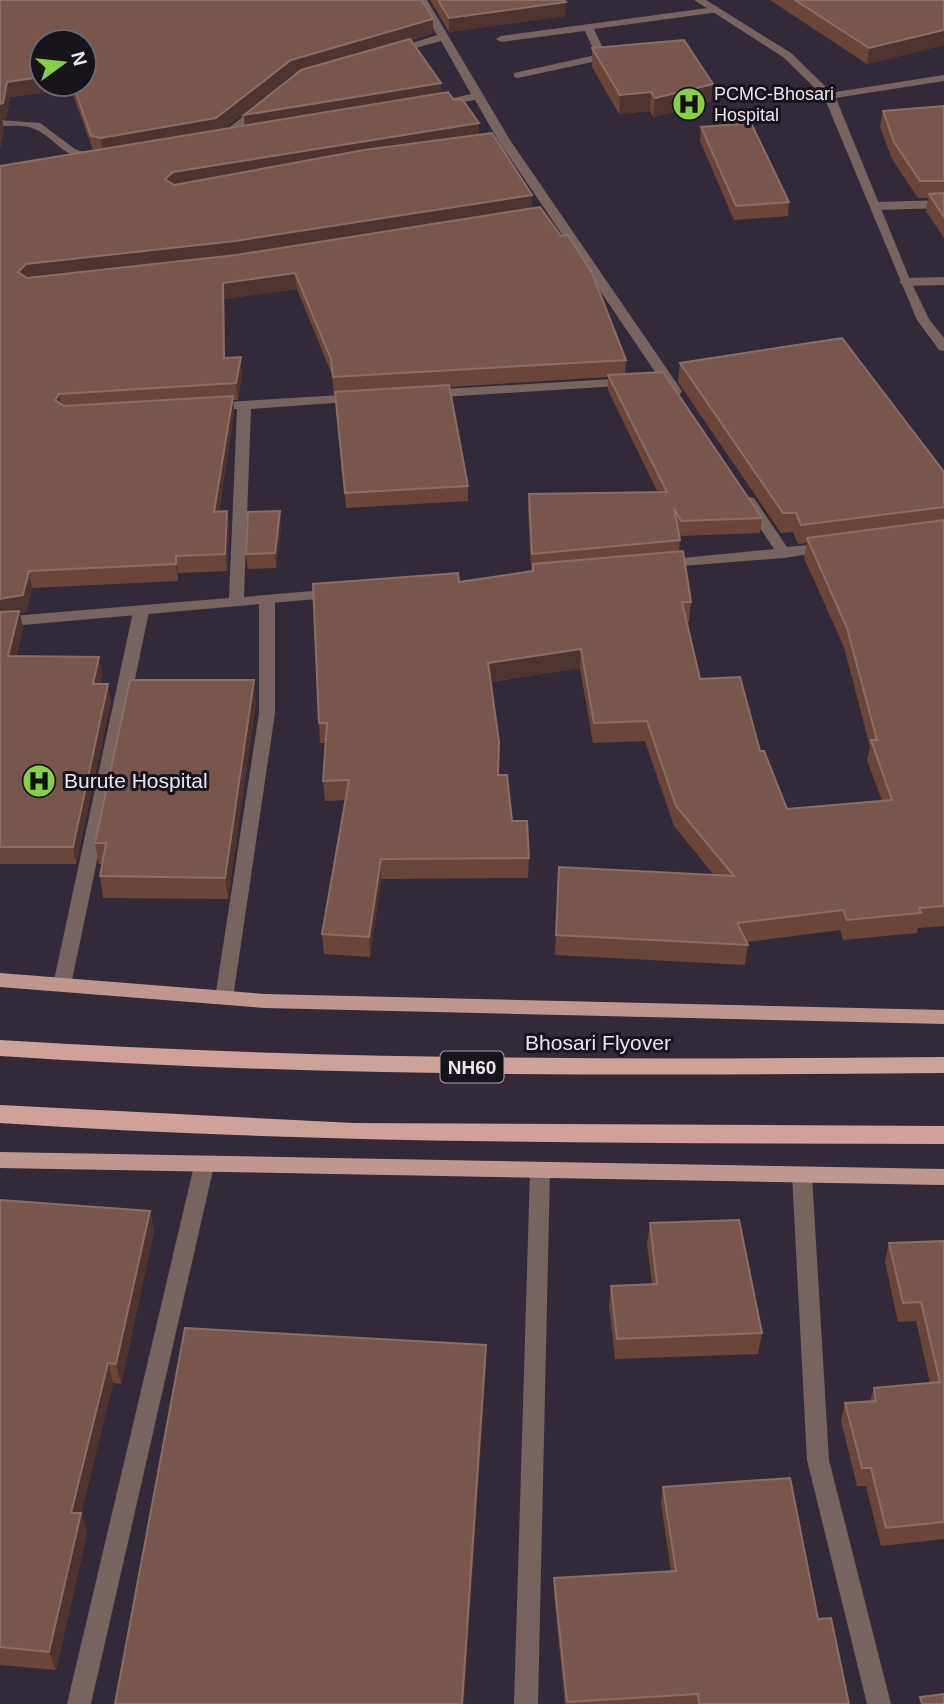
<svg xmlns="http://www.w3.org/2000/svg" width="944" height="1704" font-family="Helvetica,sans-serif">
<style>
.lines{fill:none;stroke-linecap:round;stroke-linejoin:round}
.service{fill:#77635f;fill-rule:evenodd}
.minor{fill:#77635f;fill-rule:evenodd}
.tertiary{fill:#77635f;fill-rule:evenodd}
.primary{fill:#c09790;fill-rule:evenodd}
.trunk{fill:#cea299;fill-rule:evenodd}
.wall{fill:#6a463a;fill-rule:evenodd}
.shaded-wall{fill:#4e3431}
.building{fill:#77574d;stroke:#896d66;stroke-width:2}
.labels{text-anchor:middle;stroke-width:6;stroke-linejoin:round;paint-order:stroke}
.far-poi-label{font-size:18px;fill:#eae4ee;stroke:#18141b;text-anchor:start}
.shield{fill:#18141b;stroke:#aba6af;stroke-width:2}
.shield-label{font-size:19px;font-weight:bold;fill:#eae4ee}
.poi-label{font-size:21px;fill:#eae4ee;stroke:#18141b;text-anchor:start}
.street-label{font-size:21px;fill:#eae4ee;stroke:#18141b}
</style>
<rect width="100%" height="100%" fill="#332a39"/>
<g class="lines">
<g class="service">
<polygon points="715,7 719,8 719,12 594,29 607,57 606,59 518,78 514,77 514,73 596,55 585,31 501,42 496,39 501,36"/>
<polygon points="267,596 275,601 275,713 233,998 231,1003 217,1003 215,998 259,713 259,601"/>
<polygon points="141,607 149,612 71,985 69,990 55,990 53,985 133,612"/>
<polygon points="540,1163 547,1165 550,1171 538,1704 514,1704 530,1171 533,1165"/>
</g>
<g class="minor">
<polygon points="417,0 427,0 510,140 682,391 680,394 670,394 498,140 475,100 432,107 426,104 471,94 441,41 393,54 388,51 437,35"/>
<polygon points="944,75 944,81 829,99 823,96 829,93"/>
<polygon points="259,104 269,106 225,141 217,141 217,137"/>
<path d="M0 120 40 123 75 149 100 158 94 161C60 158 54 134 29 127 20 125 9 126 0 126Z"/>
<polygon points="944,200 944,208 876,210 870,206 876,202"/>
<polygon points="944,277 944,285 905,286 899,282 905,278"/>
<polygon points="629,378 634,379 634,385 427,398 420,394 427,390"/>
<polygon points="357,394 364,398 362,401 251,409 244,597 335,589 340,591 343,594 340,597 0,627 0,617 229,598 237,409 210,411 203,407 210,403"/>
<polygon points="749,497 754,498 787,547 830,543 837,547 830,551 784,558 657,568 654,565 657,562 662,560 774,549 742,501"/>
<polygon points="204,1158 211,1160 214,1166 91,1704 67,1704 194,1166 197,1160"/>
<polygon points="802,1167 809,1169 812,1175 829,1460 891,1704 867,1704 807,1460 792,1175 795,1169"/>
</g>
<polygon class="tertiary" points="694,0 706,0 791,53 835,96 911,282 929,319 944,338 944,351 939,350 917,320 824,97 783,57"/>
<g class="primary">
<polygon points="0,973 265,994 944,1010 944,1024 265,1008 0,987"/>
<polygon points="0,1152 944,1169 944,1185 0,1168"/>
</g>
<g class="trunk">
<path d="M0 1040C315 1060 629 1060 944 1057V1073C629 1076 315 1077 0 1056Z"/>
<path d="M0 1105 354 1123 944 1126V1144C629 1143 314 1144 0 1123Z"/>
</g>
</g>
<g class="wall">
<path d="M0 0 433 19V33L411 40 441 93 479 134 532 208 626 360 625 374 762 518 760 533 680 536 679 534 680 540 679 551 691 602 689 622H686L700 679 760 751 787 809 882 801 867 760 870 747 844 647 804 558 807 543 798 544 793 532 781 533 678 382 680 363 944 472V926L918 928 917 933 843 940 840 930 746 942 748 945 745 965 555 955 559 867 714 875 674 826 645 741 593 743 580 668 491 682 498 775 512 821 529 858 528 878 381 879 370 957 324 954 322 934 346 800 325 801 323 781 325 743H320L319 723 459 582 533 571V569H531L528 509 529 494 658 493 608 390V377L450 387 468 486V501L346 508 335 394H334L332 375 297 289 224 299 225 358 242 373 238 400H233L234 413 219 512 227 511 229 528 227 571 178 573V581L32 588 26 612 20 613 23 628 16 656 102 674 100 684 111 701 76 864H0V166L93 150 71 89 10 97 6 118 2 119 4 129 0 148ZM84 42V84H42ZM298 73 244 115 245 125 224 129 292 74Z"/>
<polygon points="430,0 564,0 565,16 449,32"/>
<polygon points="770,0 944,0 944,45 867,64"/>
<polygon points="592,48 711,102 653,117 650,111 619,114 592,67"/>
<polygon points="944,106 944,238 926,211 928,198 918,198 892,159 880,127 883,111"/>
<polygon points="701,127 789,202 788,216 734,220 700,141"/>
<polygon points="281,526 276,568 248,569 246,554"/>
<polygon points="256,702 228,899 103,898 100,876 102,864 99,864 95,843"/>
<polygon points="0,1200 150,1211 154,1231 121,1384 113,1383 81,1513 87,1533 56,1670 0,1665"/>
<polygon points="650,1223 762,1333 758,1354 615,1359 609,1306 611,1286 652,1284 647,1244"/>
<polygon points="944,1241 944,1539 881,1546 866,1486 857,1486 841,1421 845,1403 870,1401 874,1388 930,1383 916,1321 898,1322 885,1262 889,1243"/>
<polygon points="663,1487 818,1619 849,1704 565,1704 554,1594 554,1578 671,1572 661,1503"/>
</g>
<g class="shaded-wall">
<polygon points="566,2 565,16 449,32 449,18"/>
<polygon points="433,19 433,33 292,74 218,134 103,153 101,138 291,60"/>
<polygon points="944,30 944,45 867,64 869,48"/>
<polygon points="42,77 42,84 70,84 71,89 10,97 6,118 2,119 4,129 0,148 0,104 7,82"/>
<polygon points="441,83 441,96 245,129 244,115"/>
<polygon points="713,84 711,102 653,117 655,98"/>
<polygon points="651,92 650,111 619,114 620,95"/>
<polygon points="479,123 479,138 167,195 165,179 173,172"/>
<polygon points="532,195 532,211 21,288 18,272 26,264"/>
<polygon points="295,273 297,289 224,299 226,374 224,358 223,283"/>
<polygon points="241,357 242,373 238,400 236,383"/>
<polygon points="59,394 62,410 55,400"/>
<polygon points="233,396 234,413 216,529 214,512"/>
<polygon points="227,511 229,528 227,571 225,554"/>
<polygon points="280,511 281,526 276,568 275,553"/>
<polygon points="176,556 178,573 178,581 176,564"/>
<polygon points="29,571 32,588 26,612 20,613 23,628 12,674 0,617 0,599"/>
<polygon points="581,649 580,668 488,682 488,663"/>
<polygon points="99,657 102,674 96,701 93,684"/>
<polygon points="254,680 256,702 228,899 225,878"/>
<polygon points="108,684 111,701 76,864 73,847"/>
<polygon points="381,859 381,879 370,957 369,937"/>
<polygon points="150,1211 154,1231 121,1384 116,1364"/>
<polygon points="486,1345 486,1370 464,1704 462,1704"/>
<polygon points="108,1363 113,1383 77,1532 71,1513"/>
<polygon points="81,1513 87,1533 56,1670 49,1652"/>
</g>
<g class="building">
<polygon points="0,0 422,0 433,19 291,60 216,118 101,138 91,136 73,84 84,84 84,42 42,42 42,77 7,82 3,103 0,104"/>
<polygon points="438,0 564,0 566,2 449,18"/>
<polygon points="795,0 944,0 944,30 869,48"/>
<polygon points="410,39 441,83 244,115 301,70"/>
<polygon points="684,40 713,84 655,98 651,92 620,95 592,48"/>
<polygon points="448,92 454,100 462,99 479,123 173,172 165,179 174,185 364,150 492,133 532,195 235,241 26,264 18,272 27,278 236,255 540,207 561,236 568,235 592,273 626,360 333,377 331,359 295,273 223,283 224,358 241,357 236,383 59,394 55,400 64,406 233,396 214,512 227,511 225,554 176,556 176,564 29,571 23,595 0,599 0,166"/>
<polygon points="944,106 944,181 920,181 894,142 883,111"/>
<polygon points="751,123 789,202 736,206 701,127"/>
<polygon points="944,193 944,217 929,194"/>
<polygon points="842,338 944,472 944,507 801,525 796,513 783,513 680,363"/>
<polygon points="663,372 762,518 681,521 674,508 680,540 532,554 529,494 667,492 608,375"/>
<polygon points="449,385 468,486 345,493 335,392"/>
<polygon points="280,511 275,553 246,554 248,512"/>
<polygon points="944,520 944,906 919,908 921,913 847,920 843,910 737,923 748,945 556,935 559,867 734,876 676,806 647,721 594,723 581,649 488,663 499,742 498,775 507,775 512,821 527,821 529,858 381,859 369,937 322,934 349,780 323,781 327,723 319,723 313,584 458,573 459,582 533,571 533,564 683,551 691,602 682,602 700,679 740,677 760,751 764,751 787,809 892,800 871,740 877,740 847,628 807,538"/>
<polygon points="19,611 8,656 99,657 93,684 108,684 73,847 0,847 0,612"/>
<polygon points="130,680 254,680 225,878 100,876 106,843 95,843"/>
<polygon points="0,1200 150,1211 116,1364 108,1363 71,1513 81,1513 49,1652 0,1647"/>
<polygon points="739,1220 762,1333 617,1339 611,1286 657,1284 650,1223"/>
<polygon points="944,1241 944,1522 886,1528 871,1468 862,1468 845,1403 876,1401 874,1388 940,1382 921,1302 903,1303 889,1243"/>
<polygon points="185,1328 486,1345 462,1704 115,1704"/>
<polygon points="790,1478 818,1619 831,1618 849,1704 699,1704 698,1694 567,1702 554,1578 676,1571 663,1487"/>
<polygon points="944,1694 944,1704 922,1704 920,1697"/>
</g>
<defs>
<symbol id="hospital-disc" viewBox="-11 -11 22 22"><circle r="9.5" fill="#8ace48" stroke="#18141b"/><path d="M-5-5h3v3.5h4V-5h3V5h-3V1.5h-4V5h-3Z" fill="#111"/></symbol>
</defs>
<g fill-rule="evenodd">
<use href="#hospital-disc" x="670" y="85" width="38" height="38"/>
<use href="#hospital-disc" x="20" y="762" width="38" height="38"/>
</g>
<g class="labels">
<g class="far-poi-label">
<text x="714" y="100">PCMC-Bhosari<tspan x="714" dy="21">Hospital</tspan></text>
</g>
<rect class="shield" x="440.5" y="1051.5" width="63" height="31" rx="5"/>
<g class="shield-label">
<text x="472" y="1074">NH60</text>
</g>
<g class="poi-label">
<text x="64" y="788">Burute Hospital</text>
</g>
<g class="street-label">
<text x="598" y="1050">Bhosari Flyover</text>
</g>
</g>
<g transform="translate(63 63) rotate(75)"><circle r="33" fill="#18141b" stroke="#6c676f" stroke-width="2"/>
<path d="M0-5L12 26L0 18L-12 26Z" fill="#8ace48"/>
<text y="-10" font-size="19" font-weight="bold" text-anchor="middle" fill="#eae4ee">N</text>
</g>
</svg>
